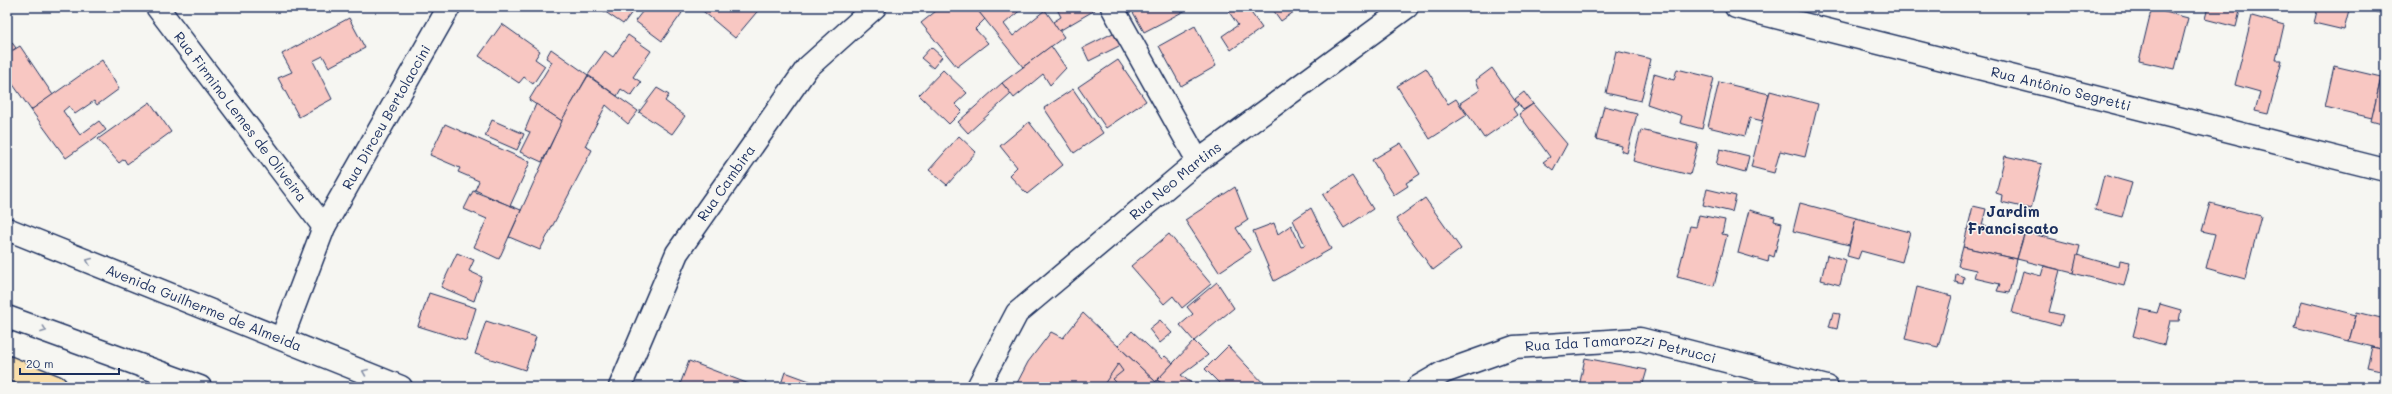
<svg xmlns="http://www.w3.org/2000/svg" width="2392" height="394" font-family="Mali,sans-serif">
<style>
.building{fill:#f8c7c2;stroke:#1b2f5e}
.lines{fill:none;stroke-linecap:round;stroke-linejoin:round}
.minor-casing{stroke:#1b2f5e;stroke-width:25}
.highway-casing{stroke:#1b2f5e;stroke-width:25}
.minor{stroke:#f6f6f2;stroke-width:22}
.highway{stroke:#f9deab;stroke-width:22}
.oneway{stroke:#8892a8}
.labels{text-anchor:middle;stroke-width:3;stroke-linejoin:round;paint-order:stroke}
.street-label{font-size:14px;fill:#1b2f5e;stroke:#f6f6f2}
.neighbourhood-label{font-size:15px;font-weight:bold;fill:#1b2f5e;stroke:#f6f6f2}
</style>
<rect width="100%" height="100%" fill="#f6f6f2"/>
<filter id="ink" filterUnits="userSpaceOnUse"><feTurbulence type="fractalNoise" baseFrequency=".025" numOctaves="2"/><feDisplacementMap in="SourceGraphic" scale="8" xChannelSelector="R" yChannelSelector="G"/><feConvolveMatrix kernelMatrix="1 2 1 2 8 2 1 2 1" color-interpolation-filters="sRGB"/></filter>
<g filter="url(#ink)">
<g class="building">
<polygon points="598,7 636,7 623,24"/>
<polygon points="646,7 674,7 682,13 662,41 635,21"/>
<polygon points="698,7 761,7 735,38"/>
<polygon points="941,7 975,7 985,19 975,29 988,43 957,67 921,23"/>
<polygon points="975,7 1024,7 1004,24 1013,36 1045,10 1064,37 1023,67"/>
<polygon points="1056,7 1094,7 1095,10 1059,31 1053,22 1061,17"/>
<polygon points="1130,7 1190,7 1190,8 1144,32"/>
<polygon points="1236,7 1247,7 1262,28 1231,50 1222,36 1238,25 1229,12"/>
<polygon points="1271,7 1301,7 1281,21"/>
<polygon points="2152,7 2162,7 2161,11 2188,18 2175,69 2139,61"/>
<polygon points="2208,7 2241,7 2236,27 2205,19"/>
<polygon points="2318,7 2350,7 2344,30 2314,23"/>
<polygon points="2364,7 2385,7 2385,14 2364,9"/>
<polygon points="2252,16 2284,25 2276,60 2282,60 2268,114 2255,111 2260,92 2235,85"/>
<polygon points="349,18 365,48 329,67 323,56 313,61 332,99 299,117 278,78 292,72 282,54"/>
<polygon points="502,24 540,51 535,59 545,66 533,84 524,77 519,83 479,56"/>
<polygon points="1195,26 1216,66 1181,86 1159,46"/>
<polygon points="1115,32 1121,45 1089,61 1083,48"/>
<polygon points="628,35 651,51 633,77 641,82 631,96 621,89 617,96 588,75 605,51 613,57"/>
<polygon points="7,36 16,48 7,54"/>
<polygon points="20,46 53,95 31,110 7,76 7,54"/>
<polygon points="1051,46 1066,68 1050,85 1043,74 1014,98 1002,83"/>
<polygon points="931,47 942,57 933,68 921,58"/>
<polygon points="551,49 588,75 562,121 529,100 552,62 546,58"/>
<polygon points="1616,51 1651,59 1641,101 1606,93"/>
<polygon points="102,60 119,89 97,105 94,101 75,114 69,106 63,111 80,135 99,121 106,130 66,158 31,110"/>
<polygon points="1118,60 1146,101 1106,128 1078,87"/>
<polygon points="2334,66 2381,77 2372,118 2325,107"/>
<polygon points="1426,68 1448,104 1456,99 1467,115 1430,139 1397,86"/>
<polygon points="1492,68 1518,105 1513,109 1517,115 1484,138 1460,103 1480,90 1476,80"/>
<polygon points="1677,69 1714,78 1702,129 1680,123 1682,116 1647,104 1654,74 1674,80"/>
<polygon points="943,70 967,93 955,104 962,111 949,124 919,95"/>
<polygon points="588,76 638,111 628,124 606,105 585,146 592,150 540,250 509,237 562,120"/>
<polygon points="2381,79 2385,80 2385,125 2371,121"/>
<polygon points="1719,82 1769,94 1763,121 1750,118 1745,136 1708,127"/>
<polygon points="1002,83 1011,94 968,133 958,122"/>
<polygon points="657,88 669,95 665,101 685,116 672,134 639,112"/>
<polygon points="1073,89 1103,133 1074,153 1044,108"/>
<polygon points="1770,91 1818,104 1805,157 1780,151 1774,173 1751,167"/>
<polygon points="1524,92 1533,104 1523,110 1515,99"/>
<polygon points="150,102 171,132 127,164 124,159 119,163 98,139"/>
<polygon points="536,104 562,121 542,162 520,152 530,132 525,130"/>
<polygon points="1533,104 1567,144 1553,170 1543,162 1550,157 1519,114"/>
<polygon points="1604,106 1637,114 1627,153 1621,151 1622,146 1596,139"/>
<polygon points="492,120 524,134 517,150 485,136"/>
<polygon points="1029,122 1063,165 1027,194 1009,175 1017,167 1000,146"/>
<polygon points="445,124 530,162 510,206 475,190 479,181 458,172 460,168 430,155"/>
<polygon points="1641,130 1698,144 1690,175 1633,161"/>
<polygon points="959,136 976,152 947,185 929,170"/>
<polygon points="1401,143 1420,174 1406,183 1408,186 1394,195 1372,160"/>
<polygon points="1720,149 1749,156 1745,173 1716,165"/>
<polygon points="2005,156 2042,164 2031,209 2001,202 2002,195 1996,193"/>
<polygon points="2104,175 2132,183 2122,217 2095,210"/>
<polygon points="1352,176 1373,209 1344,228 1323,195"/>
<polygon points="1235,187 1248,220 1236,228 1251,251 1219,272 1185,220"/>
<polygon points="1707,189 1736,196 1732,212 1703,205"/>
<polygon points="473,191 521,210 499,259 474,247 487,219 464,209"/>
<polygon points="1425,198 1461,249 1433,270 1396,219"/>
<polygon points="1800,203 1856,218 1849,245 1793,231"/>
<polygon points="2210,203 2261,216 2245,279 2206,268 2215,234 2202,231"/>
<polygon points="1973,206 1986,209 1982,225 2024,235 2017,259 1963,247"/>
<polygon points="1311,208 1331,249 1274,281 1253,231 1274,223 1278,234 1291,225 1301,246 1305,245 1293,220"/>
<polygon points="1749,210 1775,217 1774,221 1782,223 1774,257 1769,255 1768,262 1738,253"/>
<polygon points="1699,215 1725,220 1722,234 1727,235 1714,286 1677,277 1690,226 1696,227"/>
<polygon points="1856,218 1910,232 1902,262 1861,251 1858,259 1847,256"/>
<polygon points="2025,232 2080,246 2073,273 2017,259"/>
<polygon points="1169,234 1211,284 1182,308 1173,296 1164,304 1131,266"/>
<polygon points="1963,247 2017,259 2009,293 1997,291 2000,284 1974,278 1976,270 1958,266"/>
<polygon points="457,253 474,260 469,271 482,277 474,301 441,287"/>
<polygon points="1827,255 1846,260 1840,285 1821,280"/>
<polygon points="2077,255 2119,267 2120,260 2130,262 2124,286 2073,273"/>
<polygon points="2044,266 2060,270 2049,312 2063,315 2060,326 2012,313 2023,271 2041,276"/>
<polygon points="1956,274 1964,277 1963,284 1955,282"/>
<polygon points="1217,282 1234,308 1194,341 1180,325 1193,314 1187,307"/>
<polygon points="1917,287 1952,296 1938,347 1905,339"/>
<polygon points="429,293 476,308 466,341 418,326"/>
<polygon points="2302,301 2356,315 2349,341 2295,327"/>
<polygon points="2160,304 2181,310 2179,321 2170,321 2164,345 2133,336 2140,309 2157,313"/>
<polygon points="2357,312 2385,319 2385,350 2349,341"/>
<polygon points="1083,313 1156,382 1152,387 1015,387 1028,362 1051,332 1063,338"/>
<polygon points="1833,313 1840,314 1837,329 1829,327"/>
<polygon points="1160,320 1172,333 1160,343 1149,329"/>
<polygon points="486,321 536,337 525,370 475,354"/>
<polygon points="1132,331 1162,359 1165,356 1173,363 1156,382 1118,346"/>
<polygon points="1194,341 1208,355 1181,375 1196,387 1167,387 1157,380"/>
<polygon points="1228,346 1267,387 1223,387 1205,369"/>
<polygon points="2372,347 2385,350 2385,371 2367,367"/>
<polygon points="1585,358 1647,370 1642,387 1579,387"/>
<polygon points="689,361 757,387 679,387"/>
<polygon points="1118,364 1123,371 1113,379 1119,385 1117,387 1102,387"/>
<polygon points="785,372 826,387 780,387"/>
<polygon points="1157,380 1167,387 1152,387"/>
</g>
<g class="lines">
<defs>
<g id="minor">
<path id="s1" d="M157 7 324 227"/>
<polyline points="1112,7 1198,161"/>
<path id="s2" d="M1736 7 2385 170"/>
<path id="s3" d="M7 229 401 387"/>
<polyline points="7,317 200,387"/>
<path id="s4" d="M282 338 324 227 449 7"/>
<path id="s5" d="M620 387 677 253 807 68 875 7"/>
<path id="s6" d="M978 387 1017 313 1198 161 1407 7"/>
<path id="s7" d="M1418 387 1444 372 1514 347 1640 339 1827 387"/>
</g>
<polyline id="highway" points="7,367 56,387"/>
</defs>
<use href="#minor" class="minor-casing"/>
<use href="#highway" class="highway-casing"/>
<use href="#minor" class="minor"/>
<use href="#highway" class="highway"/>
</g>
<defs><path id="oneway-chevron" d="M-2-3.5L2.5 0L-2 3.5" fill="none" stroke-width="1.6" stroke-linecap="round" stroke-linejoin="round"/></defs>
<g class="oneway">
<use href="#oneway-chevron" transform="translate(89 261) rotate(-158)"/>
<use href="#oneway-chevron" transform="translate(44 330) rotate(20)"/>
<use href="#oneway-chevron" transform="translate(365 372) rotate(-158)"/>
</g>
</g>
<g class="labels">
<g class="street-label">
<text dy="5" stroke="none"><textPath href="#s2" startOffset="335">Rua Antônio Segretti</textPath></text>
<text dy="5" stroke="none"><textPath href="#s1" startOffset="138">Rua Firmino Lemes de Oliveira</textPath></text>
<text dy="5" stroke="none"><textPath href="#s4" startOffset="245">Rua Dirceu Bertolaccini</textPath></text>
<text dy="5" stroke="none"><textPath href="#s6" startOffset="290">Rua Neo Martins</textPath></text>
<text dy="5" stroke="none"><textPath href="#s5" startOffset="231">Rua Cambira</textPath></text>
<text dy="5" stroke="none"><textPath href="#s3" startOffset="212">Avenida Guilherme de Almeida</textPath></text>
<text dy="5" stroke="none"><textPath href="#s7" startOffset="212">Rua Ida Tamarozzi Petrucci</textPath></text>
</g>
<g class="neighbourhood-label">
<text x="2013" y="217">Jardim<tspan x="2013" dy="17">Franciscato</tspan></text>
</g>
</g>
<rect width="2392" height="394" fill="none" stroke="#f6f6f2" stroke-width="24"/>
<rect x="12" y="12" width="2368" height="370" fill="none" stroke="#1b2f5e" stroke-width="1.5" filter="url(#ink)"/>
<path d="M20 368v6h99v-6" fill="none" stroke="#1b2f5e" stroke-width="2"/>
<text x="26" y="368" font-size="12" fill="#1b2f5e" stroke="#f6f6f2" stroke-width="3" paint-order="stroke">20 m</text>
</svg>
